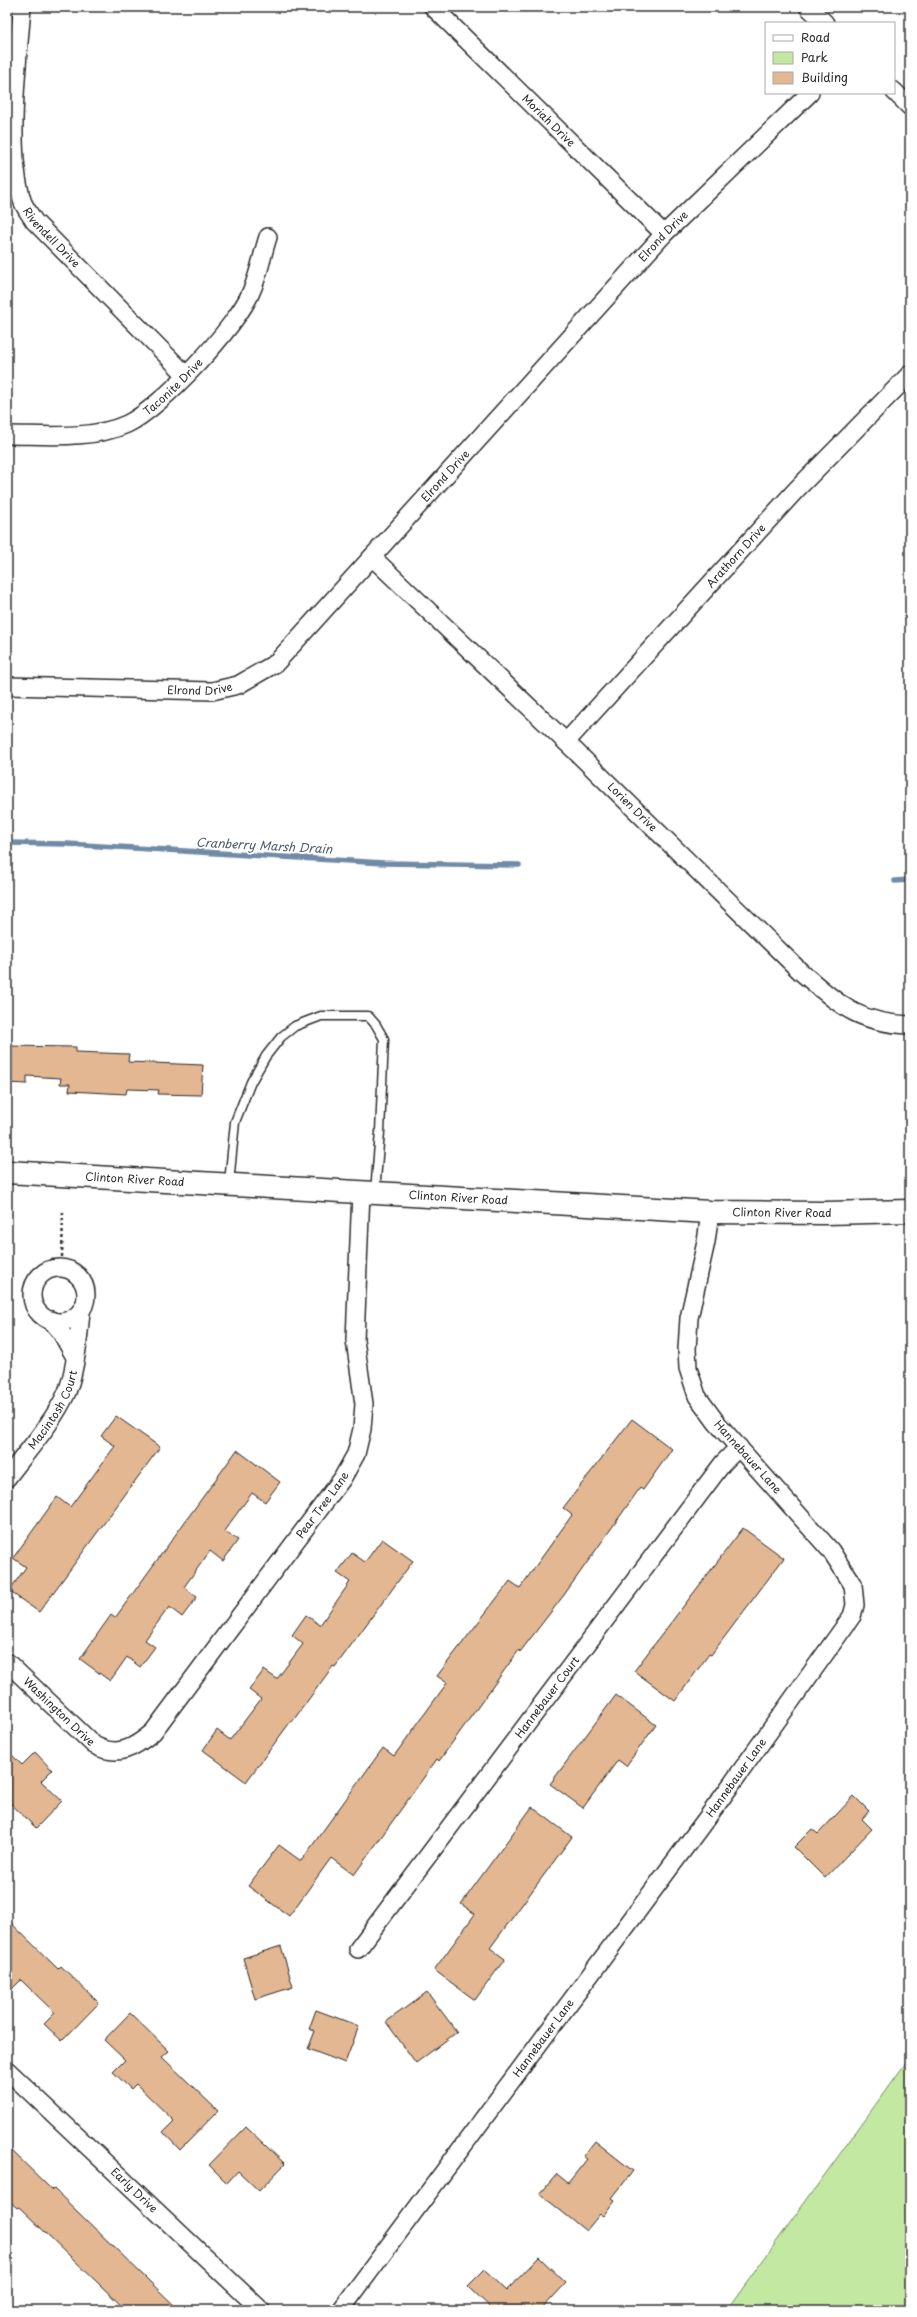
<svg xmlns="http://www.w3.org/2000/svg" width="917" height="2317" font-family="'Playpen Sans',sans-serif">
<style>
.green{fill:#c3e8a2;stroke:#778a66}
.lines{fill:none;stroke-linecap:round;stroke-linejoin:round}
.stream{stroke:#718ba7;stroke-width:5.5}
.building{fill:#e2b792;stroke:#2b2b2b}
.lane-casing{stroke:#2b2b2b;stroke-width:11}
.street-casing{stroke:#2b2b2b;stroke-width:20}
.secondary-casing{stroke:#2b2b2b;stroke-width:25}
.path{stroke:#2b2b2b;stroke-width:2.5;stroke-dasharray:3 3;stroke-linecap:butt}
.lane{stroke:#fff;stroke-width:8}
.street{stroke:#fff;stroke-width:17}
.secondary{stroke:#fff;stroke-width:22}
.labels{text-anchor:middle;stroke-width:3.5;stroke-linejoin:round;paint-order:stroke}
.street-label{font-size:11px;fill:#2b2b2b;stroke:#fff}
.water-label{font-size:12px;font-style:italic;fill:#4e5b69;stroke:#fff}
</style>
<rect width="100%" height="100%" fill="#fff"/>
<filter id="ink" filterUnits="userSpaceOnUse"><feTurbulence type="fractalNoise" baseFrequency=".025" numOctaves="2"/><feDisplacementMap in="SourceGraphic" scale="8" xChannelSelector="R" yChannelSelector="G"/><feConvolveMatrix kernelMatrix="1 2 1 2 8 2 1 2 1" color-interpolation-filters="sRGB"/></filter>
<g filter="url(#ink)">
<polygon class="green" points="910,2057 910,2310 727,2310"/>
<g class="lines">
<g class="stream">
<polyline points="7,843 67,844 384,863 519,865"/>
<polyline points="895,881 910,880"/>
</g>
</g>
<g class="building">
<polygon points="7,1046 76,1047 76,1052 129,1054 128,1062 203,1065 201,1095 158,1094 159,1090 127,1089 126,1094 69,1091 70,1084 60,1084 61,1078 27,1076 27,1084 7,1083"/>
<polygon points="116,1416 160,1447 39,1612 9,1591 26,1567 13,1558 57,1497 70,1507 115,1446 101,1436"/>
<polygon points="632,1419 672,1449 643,1490 640,1488 564,1595 520,1652 519,1650 439,1761 437,1759 354,1875 331,1858 289,1916 248,1886 279,1845 301,1861 383,1748 394,1756 447,1683 437,1676 510,1581 520,1588 572,1515 563,1508"/>
<polygon points="237,1450 280,1482 265,1502 252,1493 224,1531 238,1540 223,1561 210,1551 184,1587 197,1597 182,1617 169,1607 145,1640 155,1647 140,1667 127,1657 110,1681 80,1659 111,1615 115,1618"/>
<polygon points="743,1528 784,1558 711,1655 709,1654 675,1701 634,1671"/>
<polygon points="382,1539 413,1561 335,1667 333,1666 292,1722 291,1721 246,1782 203,1750 217,1730 230,1740 261,1699 249,1690 264,1670 277,1679 303,1644 292,1635 306,1615 320,1625 350,1582 337,1573 352,1553 365,1562"/>
<polygon points="616,1695 656,1725 626,1766 618,1760 583,1808 550,1784"/>
<polygon points="7,1750 22,1765 35,1752 52,1770 41,1781 62,1801 36,1828 7,1800"/>
<polygon points="854,1796 869,1811 862,1819 872,1829 825,1878 794,1847 812,1829 818,1834"/>
<polygon points="532,1807 572,1837 490,1948 505,1959 475,2000 434,1970 475,1914 461,1904"/>
<polygon points="7,1919 58,1969 61,1966 99,2003 62,2041 44,2024 55,2013 21,1980 7,1994"/>
<polygon points="281,1946 293,1987 255,1999 243,1958"/>
<polygon points="427,1992 457,2032 416,2063 386,2022"/>
<polygon points="316,2010 359,2026 345,2063 308,2049 315,2031 309,2029"/>
<polygon points="130,2013 169,2051 162,2057 218,2111 180,2150 163,2132 174,2121 136,2084 131,2089 113,2072 125,2060 104,2040"/>
<polygon points="246,2127 285,2164 259,2191 238,2171 227,2183 209,2165"/>
<polygon points="595,2141 633,2171 612,2198 615,2200 603,2216 600,2214 586,2231 540,2194 557,2174 568,2183 587,2159 583,2156"/>
<polygon points="7,2146 52,2190 53,2188 179,2310 126,2310 19,2207 17,2208 7,2199"/>
<polygon points="539,2257 566,2283 541,2310 493,2310 468,2286 484,2270 506,2291"/>
</g>
<g class="lines">
<defs>
<polyline id="lane" points="229,1183 235,1122 251,1082 266,1056 281,1037 295,1026 321,1016 368,1016 376,1025 384,1039 380,1132 375,1192"/>
<g id="street">
<path id="s1" d="M22 7C18 62 6 147 22 200 24 207 30 214 34 221L186 375"/>
<path id="s2" d="M433 7 664 234"/>
<polyline points="808,7 825,23"/>
<polyline points="894,91 910,107"/>
<path id="s3" d="M7 435C45 435 92 440 127 424 160 409 238 325 251 292 259 275 262 255 268 237"/>
<path id="s4" d="M372 557 566 742 801 972C840 1005 857 1023 910 1025"/>
<path id="s5" d="M7 686 212 691 238 685 276 663 664 234 810 93"/>
<path id="s6" d="M566 742 796 490 910 374"/>
<circle cx="59" cy="1295" r="27"/>
<polyline points="51,1320 61,1332 75,1357"/>
<path id="s7" d="M7 1478C27 1451 53 1423 67 1392 76 1369 79 1335 81 1311"/>
<path id="s8" d="M7 1662 94 1745C118 1758 134 1748 153 1732L342 1479 356 1454 362 1429 364 1404 355 1340 361 1192"/>
<path id="s9" d="M358 1949 723 1463 739 1447"/>
<path id="s10" d="M7 2070 261 2310"/>
<path id="s11" d="M341 2310 718 1803 852 1616 855 1605 853 1585 831 1551 716 1422 697 1396 688 1368 687 1349 689 1318 706 1242 710 1212"/>
</g>
<g id="secondary">
<path id="s12" d="M7 1172 710 1212 826 1213 910 1211"/>
</g>
</defs>
<use href="#lane" class="lane-casing"/>
<use href="#street" class="street-casing"/>
<use href="#secondary" class="secondary-casing"/>
<polyline class="path" points="62,1257 63,1210"/>
<use href="#lane" class="lane"/>
<use href="#street" class="street"/>
<use href="#secondary" class="secondary"/>
</g>
</g>
<g class="labels">
<g class="street-label">
<text dy="4" stroke="none"><textPath href="#s2" startOffset="162">Moriah Drive</textPath></text>
<text dy="4" stroke="none"><textPath href="#s1" startOffset="242">Rivendell Drive</textPath></text>
<text dy="4" stroke="none"><textPath href="#s5" startOffset="852">Elrond Drive</textPath></text>
<text dy="4" stroke="none"><textPath href="#s3" startOffset="181">Taconite Drive</textPath></text>
<text dy="4" stroke="none"><textPath href="#s5" startOffset="528">Elrond Drive</textPath></text>
<text dy="4" stroke="none"><textPath href="#s6" startOffset="252">Arathorn Drive</textPath></text>
<text dy="4" stroke="none"><textPath href="#s5" startOffset="193">Elrond Drive</textPath></text>
<text dy="4" stroke="none"><textPath href="#s4" startOffset="361">Lorien Drive</textPath></text>
<text dy="4" stroke="none"><textPath href="#s12" startOffset="128">Clinton River Road</textPath></text>
<text dy="4" stroke="none"><textPath href="#s12" startOffset="452">Clinton River Road</textPath></text>
<text dy="4" stroke="none"><textPath href="#s12" startOffset="776">Clinton River Road</textPath></text>
<text dy="4" stroke="none"><textPath href="#s7" startOffset="83">Macintosh Court</textPath></text>
<text transform="translate(748 1457) rotate(48)" y="4">Hannebauer Lane</text>
<text dy="4" stroke="none"><textPath href="#s8" startOffset="469">Pear Tree Lane</textPath></text>
<text dy="4" stroke="none"><textPath href="#s9" startOffset="315">Hannebauer Court</textPath></text>
<text dy="4" stroke="none"><textPath href="#s8" startOffset="72">Washington Drive</textPath></text>
<text dy="4" stroke="none"><textPath href="#s11" startOffset="663">Hannebauer Lane</textPath></text>
<text dy="4" stroke="none"><textPath href="#s11" startOffset="339">Hannebauer Lane</textPath></text>
<text dy="4" stroke="none"><textPath href="#s10" startOffset="175">Early Drive</textPath></text>
</g>
<g class="water-label">
<text transform="translate(264 846) rotate(3)" y="4">Cranberry Marsh Drain</text>
</g>
</g>
<rect width="917" height="2317" fill="none" stroke="#fff" stroke-width="24"/>
<rect x="12" y="12" width="893" height="2293" fill="none" stroke="#2b2b2b" stroke-width="1.5" filter="url(#ink)"/>
<rect x="765" y="22" width="130" height="72" fill="#ffffff" stroke="#aaaaaa"/>
<rect x="773" y="35" width="20" height="6" fill="#ffffff" stroke="#aaaaaa"/>
<text x="801" y="42" font-size="12" fill="#2b2b2b">Road</text>
<rect x="773" y="52" width="20" height="12" fill="#c3e8a2" stroke="#aaaaaa"/>
<text x="801" y="62" font-size="12" fill="#2b2b2b">Park</text>
<rect x="773" y="72" width="20" height="12" fill="#e2b792" stroke="#aaaaaa"/>
<text x="801" y="82" font-size="12" fill="#2b2b2b">Building</text>
</svg>
